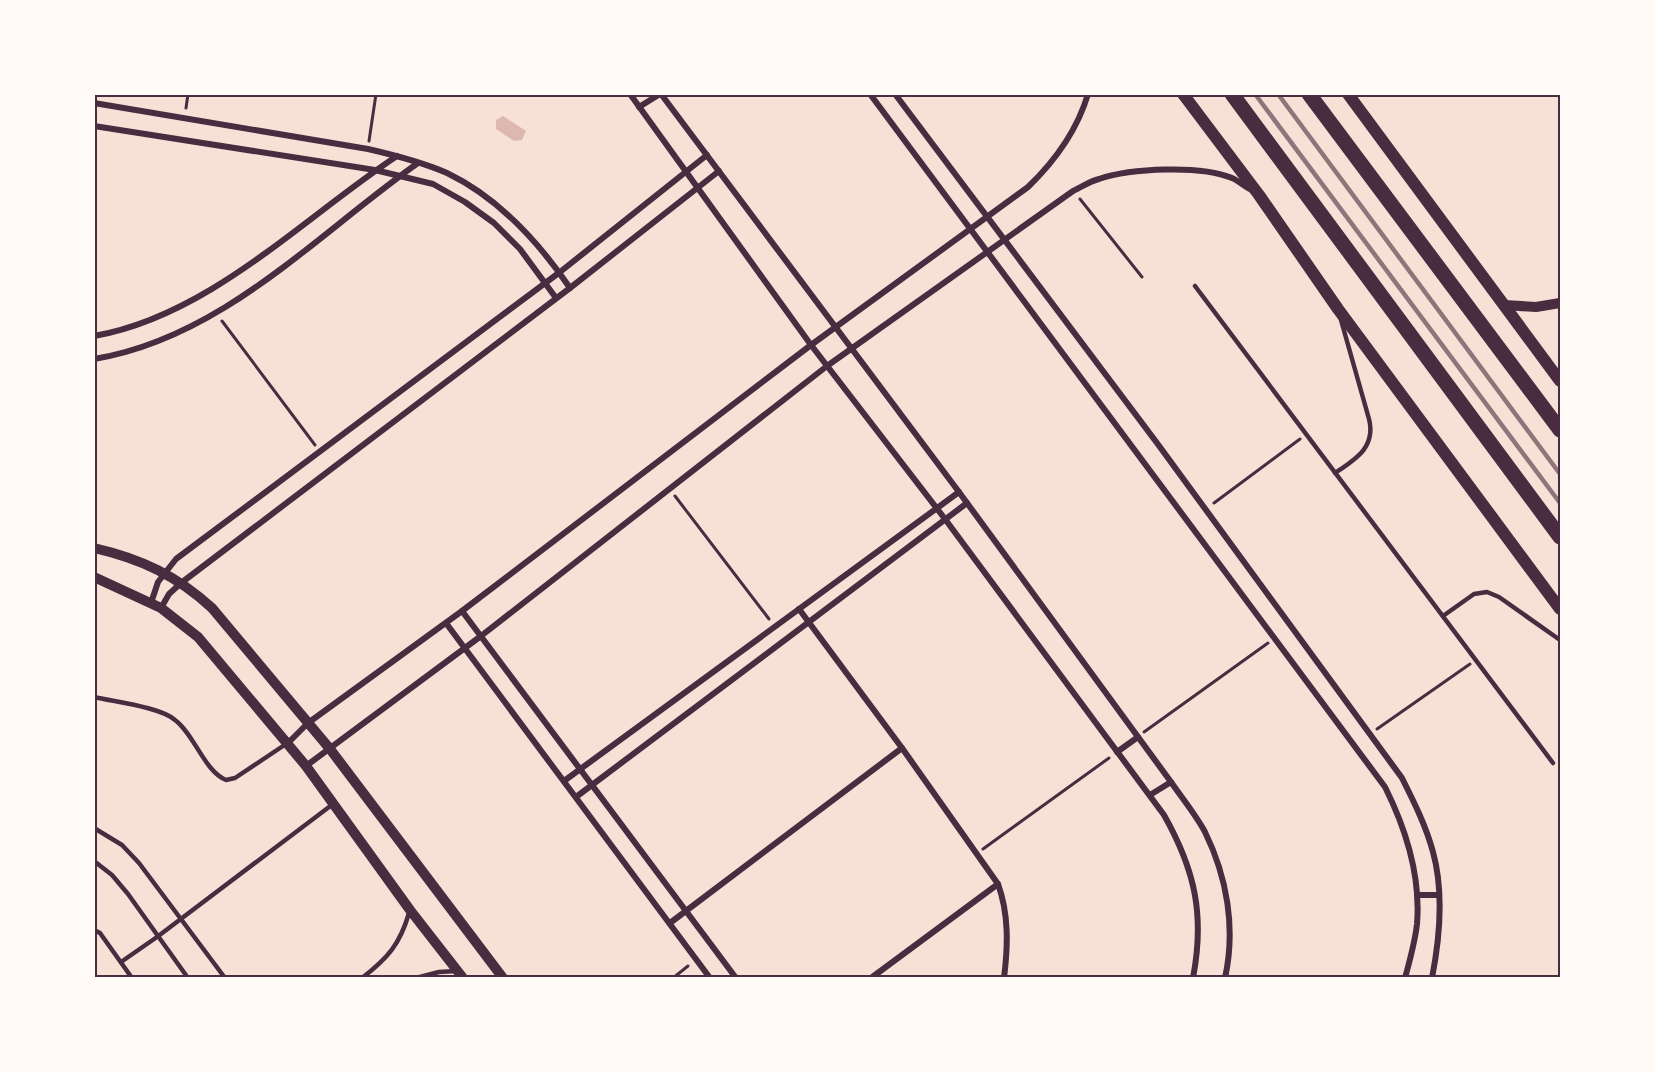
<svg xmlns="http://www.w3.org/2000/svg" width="1655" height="1072" font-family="'Public Sans',sans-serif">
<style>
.water{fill:#dcb8b0}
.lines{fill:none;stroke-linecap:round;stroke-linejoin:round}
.path{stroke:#4a2c40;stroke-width:3}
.service{stroke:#4a2c40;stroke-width:4.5}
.minor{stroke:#4a2c40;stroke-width:6}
.tertiary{stroke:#4a2c40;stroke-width:10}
.secondary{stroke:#4a2c40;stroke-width:12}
.trunk{stroke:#4a2c40;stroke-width:15}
.rail{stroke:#8f747c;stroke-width:4.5}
.neatline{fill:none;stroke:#4a2c40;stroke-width:2}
</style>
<rect width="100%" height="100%" fill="#f7e1d7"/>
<polygon class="water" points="503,116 526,131 522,140 514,141 496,129 496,120"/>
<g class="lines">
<g class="path">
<polyline points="186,108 188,94"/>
<polyline points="369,141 376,94"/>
<polyline points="1080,199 1142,277"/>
<polyline points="222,321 315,445"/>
<polyline points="675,496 769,619"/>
<polyline points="1214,503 1300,439"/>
<polyline points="1377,729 1470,664"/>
<polyline points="1144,732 1268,643"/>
<polyline points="983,849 1109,758"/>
<polyline points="673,978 688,966"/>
</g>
<g class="service">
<polyline points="1195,286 1553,763"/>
<path d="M1335 473C1356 459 1376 447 1369 419L1341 320"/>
<polyline points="1443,616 1474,594 1487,592 1499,597 1560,640"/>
<path d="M94 697C115 702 160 707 175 720 194 734 205 772 226 780L235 778 286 744"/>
<polyline points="94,828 122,845 139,863 225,978"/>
<polyline points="94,861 112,875 128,894 188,978"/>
<polyline points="94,930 100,933 132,978"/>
<polyline points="121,962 157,937 333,804"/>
<path d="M362 978C388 958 400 944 409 913"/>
<polyline points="416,978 439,972 457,971"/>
</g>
<g class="minor">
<path d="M630 94 811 345 945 519 1164 815C1195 870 1205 915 1193 978"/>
<path d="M661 94 959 492 1171 782C1182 798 1196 815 1205 832 1227 877 1236 928 1225 978"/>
<path d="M870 94 1385 787C1406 829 1421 875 1417 924 1415 942 1410 960 1405 978"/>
<path d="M895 94 1157 443 1402 778C1414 802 1426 826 1433 852 1444 892 1440 937 1432 978"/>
<path d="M94 103 368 149C394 155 422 162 447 173 499 198 538 241 570 288"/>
<polyline points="639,107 660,94"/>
<polyline points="94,126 375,170 433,184 465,202 494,223 520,249 556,298"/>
<path d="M94 336C209 316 303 218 397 156"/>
<path d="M94 359C222 338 316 235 418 163"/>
<polyline points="151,603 158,582 176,559 560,272 707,155"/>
<polyline points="161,608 169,594 181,583 570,288 719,171"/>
<path d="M799 609 902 748 998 884C1009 914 1008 946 1004 978"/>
<polyline points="462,611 736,978"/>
<polyline points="446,623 710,978"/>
<path d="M288 743 308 723 462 611 811 345 1028 187C1055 161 1077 131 1088 94"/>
<polyline points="1117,752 1138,737"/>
<path d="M306 766 481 636 827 366 1073 191C1082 187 1090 181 1099 179 1131 168 1201 165 1232 178 1239 181 1245 187 1252 190"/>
<polyline points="564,781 959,492"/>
<polyline points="1150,795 1171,782"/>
<polyline points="576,797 967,503"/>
<polyline points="1417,895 1438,895"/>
<polyline points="670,923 902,748"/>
<polyline points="871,978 998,884"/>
</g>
<g class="tertiary">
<polyline points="1504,305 1536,307 1560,303"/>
<path d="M94 548C142 559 177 576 212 608L330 749 503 978"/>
<polyline points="94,577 161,608 198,637 306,766 410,910 463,978"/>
</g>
<g class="secondary">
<polyline points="1183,94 1259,195 1338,309 1560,609"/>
<polyline points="1348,94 1560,381"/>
</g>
<g class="trunk">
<polyline points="1232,94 1560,537"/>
<polyline points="1309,94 1560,430"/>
</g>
<g class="rail">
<polyline points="1255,94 1560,503"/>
<polyline points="1278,94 1560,474"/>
</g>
</g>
<rect width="1655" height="1072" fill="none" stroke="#fffaf5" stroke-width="192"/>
<rect x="96" y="96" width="1463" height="880" class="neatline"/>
</svg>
